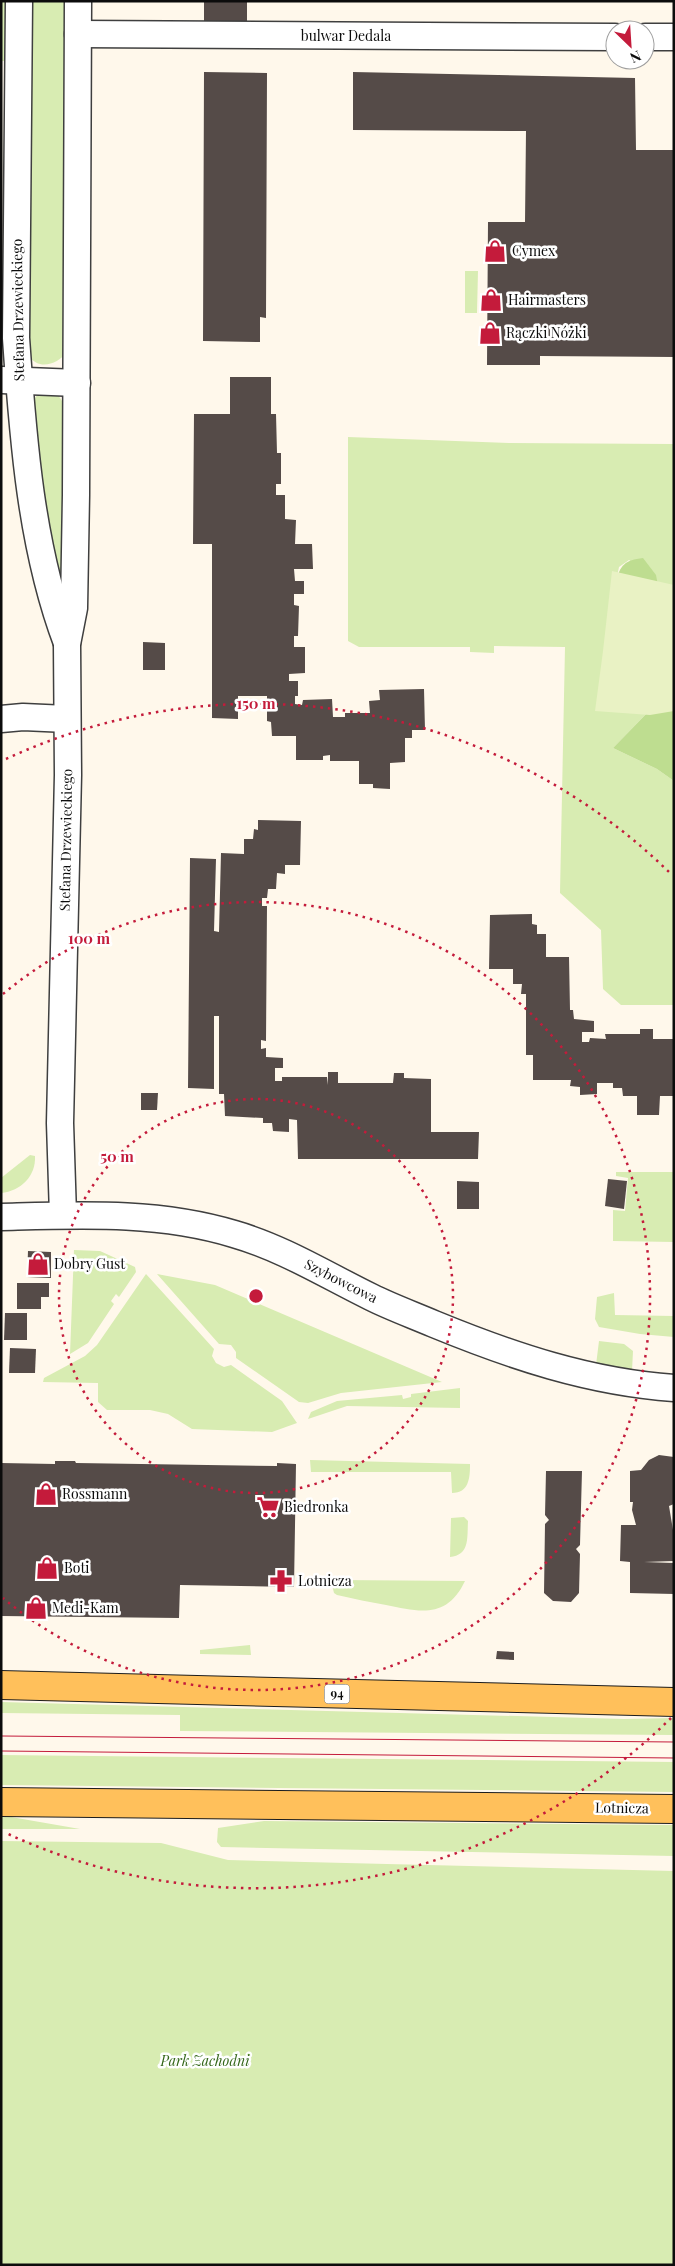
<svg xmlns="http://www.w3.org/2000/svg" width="675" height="2266" font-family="'Playfair Display',serif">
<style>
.green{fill:#d8ecb2}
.forest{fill:#bedd90}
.pitch{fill:#e9f2c4}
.building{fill:#554b48}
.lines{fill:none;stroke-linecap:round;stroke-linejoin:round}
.minor-casing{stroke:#3f3f3f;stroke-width:29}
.major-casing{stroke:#1d1d1d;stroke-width:30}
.minor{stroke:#fff;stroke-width:26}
.major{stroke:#ffc05b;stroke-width:28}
.tram{stroke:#c41b3b;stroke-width:1}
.ring{fill:none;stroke:#c41b3b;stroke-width:2.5;stroke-dasharray:2.5 5}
.labels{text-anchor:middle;stroke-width:5;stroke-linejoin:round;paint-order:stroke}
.shield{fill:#fff;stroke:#555;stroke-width:1}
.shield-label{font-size:12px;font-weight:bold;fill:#0c0c0c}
.street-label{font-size:14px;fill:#0c0c0c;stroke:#fff}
.poi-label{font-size:14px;fill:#0c0c0c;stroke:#fff;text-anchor:start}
.park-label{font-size:14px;font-style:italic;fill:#346719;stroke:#fff}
.centre{fill:#c41b3b;stroke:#fff;stroke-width:2.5}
.ring-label{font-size:15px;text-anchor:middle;font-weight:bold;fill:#c41b3b;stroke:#fff;stroke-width:5;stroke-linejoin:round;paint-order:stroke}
</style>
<rect width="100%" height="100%" fill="#fff8eb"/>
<g class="green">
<polygon points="1,1 10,1 10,37 5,61 1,61"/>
<path d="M31 1H69L67 352C58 364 39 371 29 356Z"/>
<polygon points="465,271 478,271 477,313 465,313"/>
<polygon points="38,394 58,395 64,404 62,578 57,577 47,526 32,402"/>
<polygon points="348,437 509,443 674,444 674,596 629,560 619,567 616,582 652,708 613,748 657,769 674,781 674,1005 621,1005 603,989 601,930 560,893 565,647 494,646 494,653 470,652 470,647 359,647 348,641"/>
<path d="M30 1155 35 1156C36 1176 21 1191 1 1193V1178Z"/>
<polygon points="616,1172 674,1172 674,1242 613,1241 613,1210 625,1211 628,1178 616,1176"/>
<polygon points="74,1250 100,1251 135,1267 136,1272 119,1297 116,1294 111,1301 114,1304 88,1343 70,1354"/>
<polygon points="146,1274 214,1349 212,1356 216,1363 224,1367 231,1365 282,1401 297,1423 272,1432 192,1429 168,1414 150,1410 107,1410 98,1402 98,1383 43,1382 44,1378 85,1356 97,1345"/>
<polygon points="157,1274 215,1285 442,1382 341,1393 308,1403 299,1402 236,1358 236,1352 231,1345 219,1344"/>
<polygon points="614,1293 615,1315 674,1316 674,1337 640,1334 599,1327 595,1319 597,1297"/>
<polygon points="599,1341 624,1344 633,1351 632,1371 596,1365"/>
<polygon points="460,1388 460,1408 347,1406 308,1419 311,1412 337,1401 402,1395 403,1399 411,1397 411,1394"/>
<path d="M310 1460 470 1464C470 1478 469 1493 452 1493L451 1472H311Z"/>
<path d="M464 1517 468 1521C467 1538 470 1555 450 1557L451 1518Z"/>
<path d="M338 1580 465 1581C447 1619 420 1612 386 1605 370 1602 354 1599 337 1595L334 1593 332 1585Z"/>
<polygon points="250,1645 251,1655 200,1654 200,1650"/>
<polygon points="1,1702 624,1719 674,1718 674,1735 180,1731 180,1715 1,1713"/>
<polygon points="1,1755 674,1762 674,1792 1,1785"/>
<polygon points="1,1817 11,1817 80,1829 1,1829"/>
<polygon points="264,1821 674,1825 674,1856 221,1847 217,1842 218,1828"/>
<polygon points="1,1841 161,1843 228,1860 674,1871 674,2265 1,2265"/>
</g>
<g class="forest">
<path d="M643 558 656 575 658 586 616 582C620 565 625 560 643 558Z"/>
<polygon points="674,654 674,781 657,769 613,748 652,708"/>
</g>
<polygon class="pitch" points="612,571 674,585 674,711 650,715 595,711 603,651"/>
<g class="building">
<polygon points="204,1 247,1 247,22 204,21"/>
<polygon points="204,72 267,73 266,318 260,317 260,342 203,341"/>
<polygon points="353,72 635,78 636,150 674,150 674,357 540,356 540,365 487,365 488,222 525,222 526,131 353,130"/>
<polygon points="230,377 271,377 271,414 276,414 277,453 281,453 281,484 276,484 276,495 285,495 285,519 296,520 295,544 312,544 313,569 294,569 295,581 304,581 304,594 294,594 294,605 299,606 298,636 294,636 294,647 305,647 305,673 289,674 289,681 298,681 298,696 295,696 295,704 302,705 303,700 332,699 333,717 345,717 345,713 370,713 369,701 380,700 379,690 424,689 425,730 412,730 412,738 405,738 405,762 390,763 390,789 373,788 373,784 359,784 359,761 330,761 330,755 323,756 323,760 296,760 296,736 272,736 271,722 267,721 267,696 238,696 238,719 212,718 212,544 193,544 194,414 230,414"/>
<polygon points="143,642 165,643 165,670 143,670"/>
<polygon points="258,820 301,821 300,865 285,865 285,874 277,873 276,889 268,889 267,898 262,898 262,906 267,906 266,1041 261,1040 261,1049 266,1048 266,1057 283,1058 283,1068 275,1068 275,1081 282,1081 282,1077 327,1077 328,1085 328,1072 338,1072 338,1083 393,1083 394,1073 404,1073 404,1078 431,1079 431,1132 479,1132 478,1159 298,1159 297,1120 289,1119 289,1132 273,1131 272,1123 263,1123 263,1118 225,1116 224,1094 219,1094 219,1016 214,1016 214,1089 188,1088 190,858 216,859 214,931 219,932 221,853 244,854 244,839 253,839 254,829 258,830"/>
<polygon points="532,914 532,924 537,925 537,934 546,934 546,957 569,957 570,1010 573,1010 574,1019 594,1021 594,1032 582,1032 582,1042 589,1042 590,1038 606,1039 605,1034 640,1034 640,1029 653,1029 653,1039 674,1039 674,1096 660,1096 659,1115 637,1115 637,1096 623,1096 622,1088 613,1088 613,1083 597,1083 597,1094 580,1095 580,1087 570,1086 571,1080 533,1080 533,1055 526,1055 526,994 521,994 522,984 513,984 513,969 489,969 490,915"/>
<polygon points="141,1093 158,1093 157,1110 141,1110"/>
<polygon points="608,1179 627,1181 624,1209 605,1206"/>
<polygon points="457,1181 479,1182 479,1209 457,1209"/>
<polygon points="28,1251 51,1252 51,1278 27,1277"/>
<polygon points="17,1283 49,1283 49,1297 41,1297 41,1309 17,1309"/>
<polygon points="5,1313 27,1313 27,1340 4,1340"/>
<polygon points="10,1348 36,1349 35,1373 9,1373"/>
<polygon points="659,1455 674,1457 674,1504 669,1506 674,1536 674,1561 644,1562 674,1563 674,1594 630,1593 630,1562 620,1561 621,1525 636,1525 632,1510 633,1502 630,1502 630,1471 641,1470 649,1460"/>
<polygon points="55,1461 75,1461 76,1463 277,1466 277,1463 296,1464 294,1587 180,1585 179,1618 1,1616 1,1463 55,1464"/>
<polygon points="546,1471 582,1471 580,1545 576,1549 580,1554 579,1593 571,1602 553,1601 544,1593 545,1524 549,1520 545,1515"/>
<polygon points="497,1651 514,1652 514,1660 496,1659"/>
</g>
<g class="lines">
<defs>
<g id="minor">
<path d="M19 1 16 338C23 439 31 548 67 643"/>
<polyline points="78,34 615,37"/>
<polyline points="645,37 674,37"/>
<polyline points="2,380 77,383"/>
<polyline points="1,719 23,717 67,719"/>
<polyline points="63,1215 60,1123 68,775 67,644 74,608 76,495 78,1"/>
<path d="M1 1217C80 1215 158 1211 234 1234 283 1248 326 1275 371 1297 391 1307 413 1315 434 1324 512 1356 589 1382 674 1388"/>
</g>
<g id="major">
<polyline points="1,1685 674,1702"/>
<polyline points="1,1802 674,1809"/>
</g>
</defs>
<use href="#minor" class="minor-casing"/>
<use href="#major" class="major-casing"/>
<use href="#minor" class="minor"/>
<use href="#major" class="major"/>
<g class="tram">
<polyline points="1,1736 674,1742"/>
<polyline points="1,1751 674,1758"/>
</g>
</g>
<g class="ring">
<circle cx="256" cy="1296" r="197"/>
<path d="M3 994A394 394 0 1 1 3 1598"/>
<path d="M671 1718A592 592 0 0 1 6 1833M6 759A592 592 0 0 1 671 874"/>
</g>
<defs>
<symbol id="shop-bare" viewBox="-9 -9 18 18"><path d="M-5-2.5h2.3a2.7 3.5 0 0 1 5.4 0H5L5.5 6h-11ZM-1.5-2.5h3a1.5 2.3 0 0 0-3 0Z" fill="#c41b3b" stroke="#fff" stroke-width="2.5" paint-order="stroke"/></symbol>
<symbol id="supermarket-bare" viewBox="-9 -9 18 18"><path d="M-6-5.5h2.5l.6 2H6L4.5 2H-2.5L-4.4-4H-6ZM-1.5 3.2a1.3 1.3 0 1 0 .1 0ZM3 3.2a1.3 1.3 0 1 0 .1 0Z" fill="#c41b3b" stroke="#fff" stroke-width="2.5" paint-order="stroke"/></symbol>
<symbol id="pharmacy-bare" viewBox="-9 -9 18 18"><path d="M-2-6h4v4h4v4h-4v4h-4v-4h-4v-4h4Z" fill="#c41b3b" stroke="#fff" stroke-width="2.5" paint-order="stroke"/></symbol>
</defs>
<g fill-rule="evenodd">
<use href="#shop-bare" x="479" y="235" width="32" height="32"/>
<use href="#shop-bare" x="475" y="284" width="32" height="32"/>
<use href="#shop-bare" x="474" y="317" width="32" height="32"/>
<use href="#shop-bare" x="22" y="1248" width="32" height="32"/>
<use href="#shop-bare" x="30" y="1478" width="32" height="32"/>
<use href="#supermarket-bare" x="252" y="1491" width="32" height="32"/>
<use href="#shop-bare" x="31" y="1552" width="32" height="32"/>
<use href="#pharmacy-bare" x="265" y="1565" width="32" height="32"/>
<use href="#shop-bare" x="20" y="1592" width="32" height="32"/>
</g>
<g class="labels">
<rect class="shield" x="324.5" y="1684.5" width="25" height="19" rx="4"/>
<g class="shield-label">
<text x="337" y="1698">94</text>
</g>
<g class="street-label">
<text x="346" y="41">bulwar Dedala</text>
<text transform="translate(18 310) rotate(-91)" y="5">Stefana Drzewieckiego</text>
<text transform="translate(66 840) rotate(-89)" y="5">Stefana Drzewieckiego</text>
<text transform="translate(341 1281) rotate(27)" y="5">Szybowcowa</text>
<text transform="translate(622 1808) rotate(1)" y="5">Lotnicza</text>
</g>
<g class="poi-label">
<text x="512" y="256">Cymex</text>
<text x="508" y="305">Hairmasters</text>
<text x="506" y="338">Rączki Nóżki</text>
<text x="54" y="1269">Dobry Gust</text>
<text x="62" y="1499">Rossmann</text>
<text x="284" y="1512">Biedronka</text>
<text x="64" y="1573">Boti</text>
<text x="298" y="1586">Lotnicza</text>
<text x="52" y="1613">Medi-Kam</text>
</g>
<g class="park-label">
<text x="205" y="2066">Park Zachodni</text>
</g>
</g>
<circle cx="256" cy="1296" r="8" class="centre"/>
<g class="ring-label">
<text x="256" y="709">150 m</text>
<text x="89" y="944">100 m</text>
<text x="117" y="1162">50 m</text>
</g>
<rect width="675" height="2266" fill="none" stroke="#0c0c0c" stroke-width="5"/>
<g transform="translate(630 45) rotate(155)"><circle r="24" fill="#ffffff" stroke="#9e9e9e"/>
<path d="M0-4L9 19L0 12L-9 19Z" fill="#c41b3b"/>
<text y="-8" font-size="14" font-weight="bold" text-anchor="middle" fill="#0c0c0c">N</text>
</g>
</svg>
